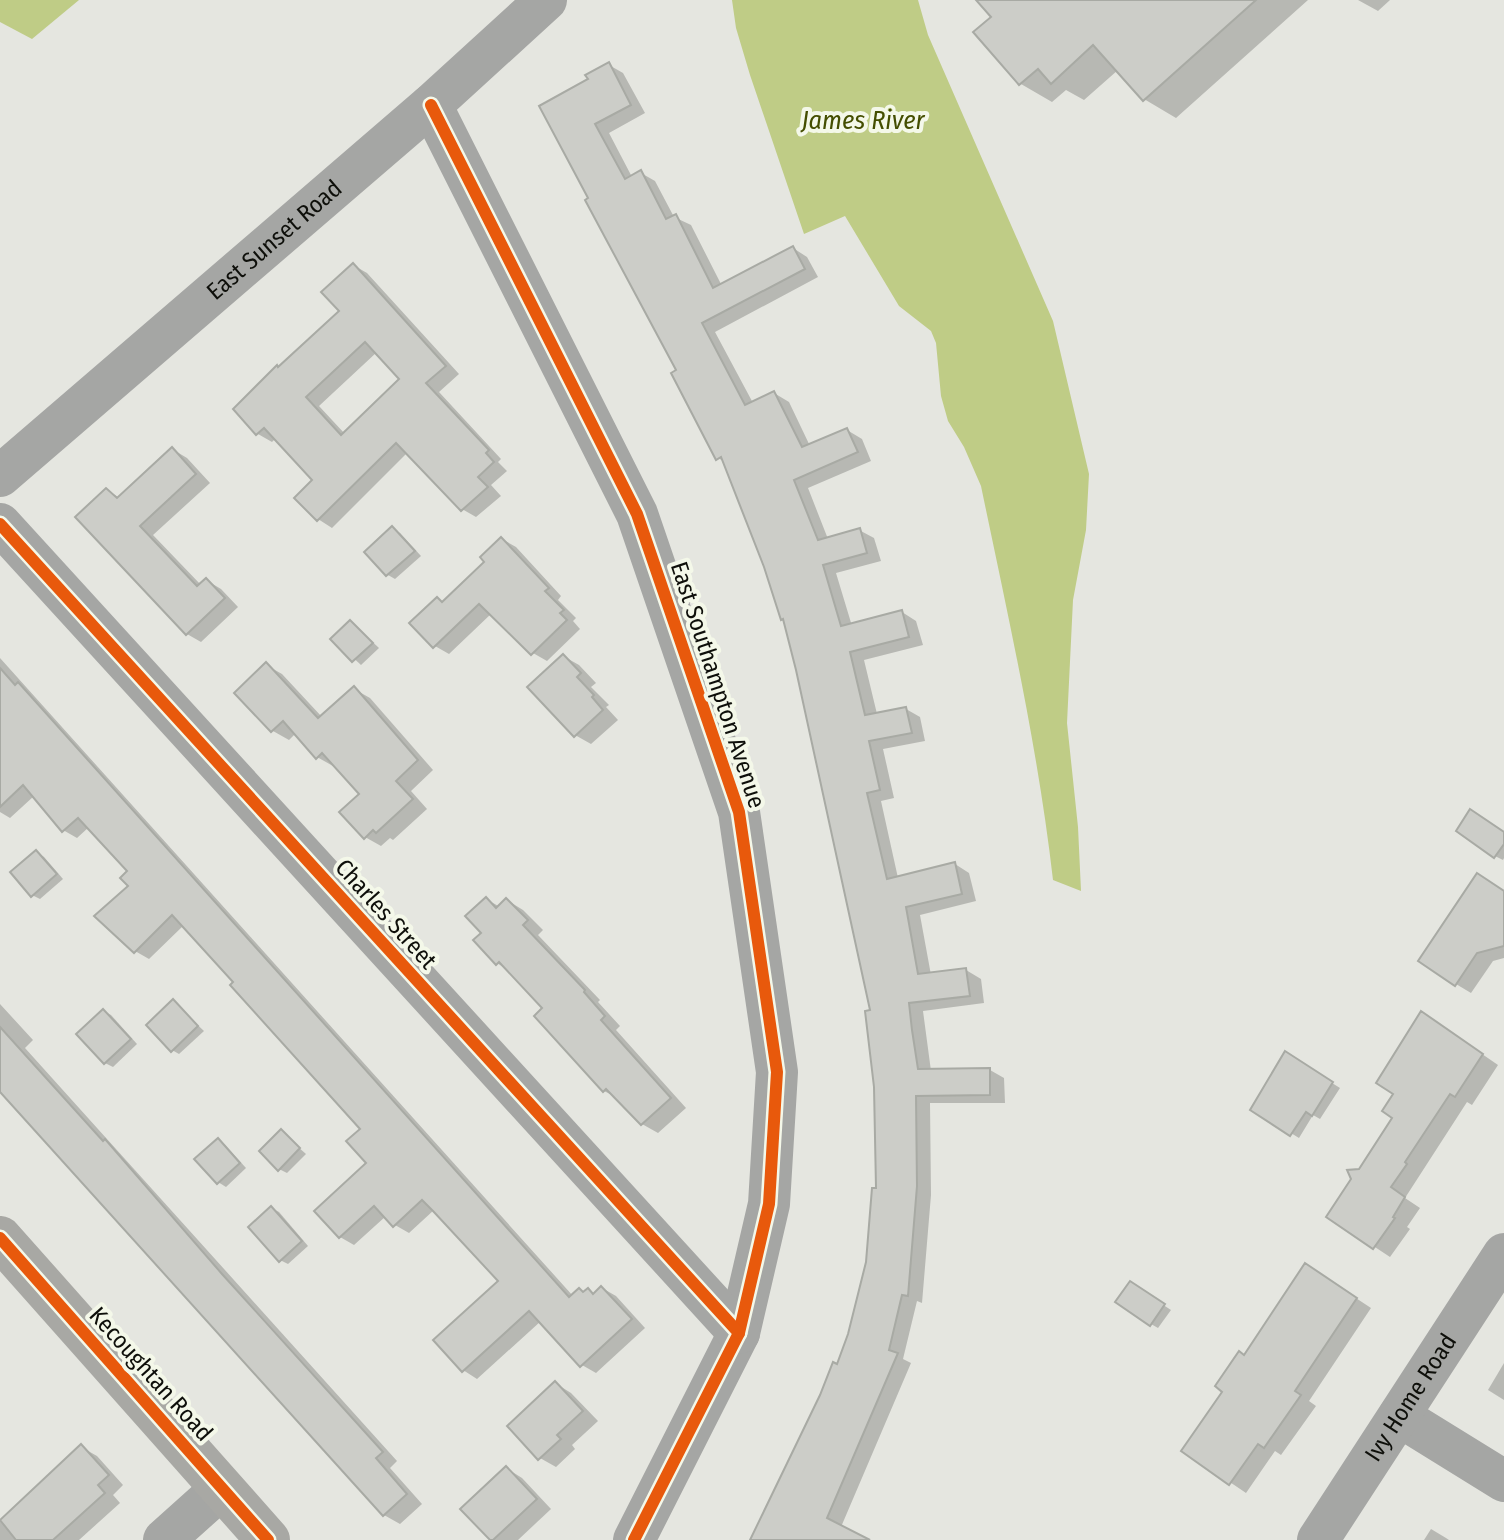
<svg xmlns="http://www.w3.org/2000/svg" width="1504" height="1540" font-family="'Fira Sans Condensed',sans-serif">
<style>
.water{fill:#bfcc86}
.shadow{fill:#0003;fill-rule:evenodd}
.building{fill:#cccdc8;stroke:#a8aaa4;stroke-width:2;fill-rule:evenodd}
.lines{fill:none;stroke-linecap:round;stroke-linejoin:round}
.minor{stroke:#a5a6a4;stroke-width:42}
.major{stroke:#a8a8a4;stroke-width:44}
.cycleway-casing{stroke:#f4f8e9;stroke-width:17}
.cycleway{stroke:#e8590c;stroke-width:12}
.labels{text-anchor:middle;stroke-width:8;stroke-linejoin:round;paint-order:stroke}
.street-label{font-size:24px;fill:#0e0f0a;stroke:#f4f8e9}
.water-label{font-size:26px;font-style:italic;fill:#444e01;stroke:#f4f8e9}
</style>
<rect width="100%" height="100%" fill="#e5e6e0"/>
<g class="water">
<polygon points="0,0 79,0 32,39 0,22"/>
<path d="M732 0H918L928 35 1053 321 1089 474 1086 530 1073 600 1067 723 1078 827 1081 891 1053 880C1038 748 1008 616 981 486L964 447 948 421 941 396 936 343 931 331 899 306 845 216 804 234 750 75 736 28Z"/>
</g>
<g class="shadow">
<polygon points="979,0 1308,0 1176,118 1144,99 1118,70 1084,100 1066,90 1052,102 1021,84 976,33 993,17"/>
<polygon points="1358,0 1390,0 1378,11"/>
<polygon points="609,65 623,73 645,113 609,133 632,177 641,173 655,181 674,217 691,225 722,286 793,248 807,257 818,277 715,332 753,403 774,393 789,402 810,446 847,430 862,439 871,461 808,488 828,539 859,530 874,538 881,561 836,573 852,626 902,612 916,621 923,645 864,660 877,714 906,709 920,717 925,741 883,749 894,798 881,801 898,878 955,864 969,873 976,901 920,915 931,975 966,970 981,979 984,1003 923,1011 931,1071 990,1070 1004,1078 1005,1103 930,1103 931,1195 922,1303 917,1301 903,1359 911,1363 841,1527 851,1540 752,1540 838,1367 850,1335 868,1263 878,1190 873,1012 785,620 725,462 718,458 679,371 591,199 590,80"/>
<path d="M353 265 367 273 459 374 439 392 501 459 498 462 507 471 491 485 501 496 476 517 462 509 408 452 332 528 318 519 315 480 276 438 272 442 258 434 236 409 342 311ZM377 352 402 379 345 434 319 406Z"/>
<polygon points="172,449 187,458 210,483 153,535 201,585 206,580 221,589 238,607 201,642 187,634 149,596 140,583 106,490 120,498"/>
<polygon points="393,529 400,533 421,556 395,579 388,575 367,552"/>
<polygon points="502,539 516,547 561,596 558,600 576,618 573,621 580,629 547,661 533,653 492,613 449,654 435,646 437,599 444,603 487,562"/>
<polygon points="351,622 379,648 361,665 333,639"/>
<polygon points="563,656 579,665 596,683 591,687 609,705 606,707 618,720 591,744 575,735"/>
<polygon points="0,658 573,1296 588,1290 595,1294 602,1288 616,1296 645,1328 596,1373 582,1365 541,1321 477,1379 463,1370 500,1281 434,1210 409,1233 395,1225 386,1216 354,1245 340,1237 369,1163 363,1129 184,925 149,959 135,951 130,871 89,827 77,838 63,830 34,796 10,818 0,812"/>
<polygon points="266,665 282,674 322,717 354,689 370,698 433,770 411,791 427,809 393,840 390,838 381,846 365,837 362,794 335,764 333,766 317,757 296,733 289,740 273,731 236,693"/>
<polygon points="1458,831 1504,834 1504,858 1503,860 1495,856"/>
<polygon points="36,852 44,857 63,879 40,899 32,895"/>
<polygon points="1504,892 1504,958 1493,961 1471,993 1456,984"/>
<polygon points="486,899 500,907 507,900 523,910 543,930 538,935 600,1000 598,1002 620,1026 616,1030 686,1108 658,1133 642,1124 618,1098 604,1091 537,1016 545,1008 511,972 497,963 484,933"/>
<polygon points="173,1002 204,1031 179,1054 172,1050"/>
<polygon points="0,1004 33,1040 25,1048 397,1461 390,1468 422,1504 400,1524 384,1515 0,1090"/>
<polygon points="103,1011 111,1015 137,1044 113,1067 105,1063"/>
<polygon points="1437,1023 1498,1065 1472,1105 1467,1102 1405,1198 1420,1208 1407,1227 1410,1229 1390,1257 1328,1216 1395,1117"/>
<polygon points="1286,1054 1340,1088 1320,1119 1313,1115 1299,1138 1253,1110"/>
<polygon points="281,1132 306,1154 287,1173 279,1169"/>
<polygon points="218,1140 225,1145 246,1168 226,1187 218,1182"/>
<polygon points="271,1208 279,1212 308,1246 288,1264 280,1260"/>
<polygon points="1321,1275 1371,1308 1309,1401 1316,1406 1281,1455 1275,1451 1246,1493 1184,1451 1225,1392 1245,1357"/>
<polygon points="1137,1288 1171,1310 1158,1328 1151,1324"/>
<polygon points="1504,1363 1504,1400 1488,1390"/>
<polygon points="555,1383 571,1393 598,1421 572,1445 575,1449 556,1467 540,1458"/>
<polygon points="81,1447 97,1456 123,1485 113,1495 120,1503 79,1540 0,1540 0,1521 49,1478"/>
<polygon points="506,1468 522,1478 551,1509 518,1540 492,1540"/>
<polygon points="1431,1529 1446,1538 1449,1540 1424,1540"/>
</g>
<g class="building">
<polygon points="976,0 1256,0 1143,101 1093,45 1051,84 1038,69 1019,85 973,32 991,17"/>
<polygon points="609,62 631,105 595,124 625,179 641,170 666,219 676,214 713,288 793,246 805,269 702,323 745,405 774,391 802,447 847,428 858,452 794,480 818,540 860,528 867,553 823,565 841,626 902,610 909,637 850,652 865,715 906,707 912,733 869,741 880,790 867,793 887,879 955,862 962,894 906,907 918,974 966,968 970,996 909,1003 912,1030 918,1069 990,1068 990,1095 916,1096 917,1186 908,1296 902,1295 889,1350 898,1353 827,1518 870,1540 750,1540 820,1395 833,1362 837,1364 848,1334 866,1262 872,1188 876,1188 874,1087 865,1011 870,1010 796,670 783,619 781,620 764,567 721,457 716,460 671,373 676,370 585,200 588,198 539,106 588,79 585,75"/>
<path d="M353 263 446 366 426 383 489 450 486 453 494 462 478 477 488 487 461 511 396 443 317 521 294 498 312 480 264 428 256 435 233 409 277 365 278 367 339 311 321 292ZM365 342 399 379 341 435 306 397Z"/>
<polygon points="172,447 196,474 140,526 197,586 206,578 225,598 186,635 75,517 106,488 117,498"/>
<polygon points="392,526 415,551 386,576 364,552"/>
<polygon points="501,537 549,588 545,591 564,610 560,613 567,620 531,655 479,604 433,648 409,623 437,597 442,602 484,562 480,557"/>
<polygon points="350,620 373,643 352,662 330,639"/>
<polygon points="563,654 581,673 577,677 594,695 592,697 603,710 574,737 527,687"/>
<polygon points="266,662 318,718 354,686 418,760 396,781 413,799 376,833 373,830 364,839 339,812 359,794 322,753 316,759 283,721 271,732 234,693"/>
<polygon points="0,668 15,685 18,682 569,1297 579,1288 583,1292 588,1288 593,1294 601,1286 632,1319 580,1367 529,1311 462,1372 433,1340 498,1281 433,1211 422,1200 393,1227 374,1206 339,1238 314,1211 366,1163 346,1141 360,1129 230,985 233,982 172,915 134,953 94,916 128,886 120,878 127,871 78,818 62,832 23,785 0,807"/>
<polygon points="1470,809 1504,832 1504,844 1494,858 1456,831"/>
<polygon points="36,850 57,874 31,897 10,872"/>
<polygon points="1477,873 1504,891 1504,946 1477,953 1455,986 1418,961"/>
<polygon points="486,897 496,908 506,898 528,920 523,925 585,990 584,992 605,1016 601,1020 671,1098 641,1125 606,1089 603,1092 534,1016 542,1008 499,962 496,965 473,940 481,933 465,916"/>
<polygon points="173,999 198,1026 171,1052 146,1025"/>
<polygon points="103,1009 131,1039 104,1064 76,1034"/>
<polygon points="1421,1011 1483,1054 1455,1097 1450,1094 1405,1162 1407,1164 1391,1187 1405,1197 1393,1217 1395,1218 1373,1249 1326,1217 1351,1179 1347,1170 1359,1169 1392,1118 1382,1111 1393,1094 1376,1083"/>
<polygon points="0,1027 103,1141 105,1139 222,1274 383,1452 376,1458 407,1494 383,1516 0,1092"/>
<polygon points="1285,1051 1333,1082 1312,1116 1306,1112 1290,1136 1250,1110"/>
<polygon points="281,1129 300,1148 278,1171 259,1151"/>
<polygon points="218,1138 240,1163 217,1184 194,1159"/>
<polygon points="271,1206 302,1241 279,1262 248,1227"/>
<polygon points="1305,1263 1357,1298 1295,1391 1301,1395 1264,1448 1258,1444 1229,1485 1181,1451 1222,1392 1215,1386 1239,1351 1244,1355"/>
<polygon points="1130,1281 1165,1304 1150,1326 1115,1302"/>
<polygon points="555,1381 583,1411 557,1435 561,1439 538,1460 507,1426"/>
<polygon points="81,1444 109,1475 98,1485 105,1493 53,1540 16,1540 0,1520"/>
<polygon points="506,1466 537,1499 493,1540 490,1540 460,1509"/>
</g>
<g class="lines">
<g class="minor">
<polyline points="431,105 637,514 739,812 777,1072 769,1204 739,1333 634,1540"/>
<path id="s1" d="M0 476 431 105 546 0"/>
<polyline points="0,524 739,1333"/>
<polyline points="1399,1416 1504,1481"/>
<polyline points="164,1540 222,1488"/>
<path id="s2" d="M1318 1540 1504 1254"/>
</g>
<polyline class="major" points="0,1238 268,1540"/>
<defs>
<g id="cycleway">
<polyline points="431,105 637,514 739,812 777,1072 769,1204 739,1333 634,1540"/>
<polyline points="0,524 739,1333"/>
<polyline points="0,1238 268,1540"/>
</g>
</defs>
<use href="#cycleway" class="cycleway-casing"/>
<use href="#cycleway" class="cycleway"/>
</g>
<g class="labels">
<g class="street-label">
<text dy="8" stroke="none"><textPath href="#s1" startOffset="362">East Sunset Road</textPath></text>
<text transform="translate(718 685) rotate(72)" y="8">East Southampton Avenue</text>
<text transform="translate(386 914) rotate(48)" y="8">Charles Street</text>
<text transform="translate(151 1374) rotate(48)" y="8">Kecoughtan Road</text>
<text dy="8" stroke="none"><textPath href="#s2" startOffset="170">Ivy Home Road</textPath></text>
</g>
<g class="water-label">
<text x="863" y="129">James River</text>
</g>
</g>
</svg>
